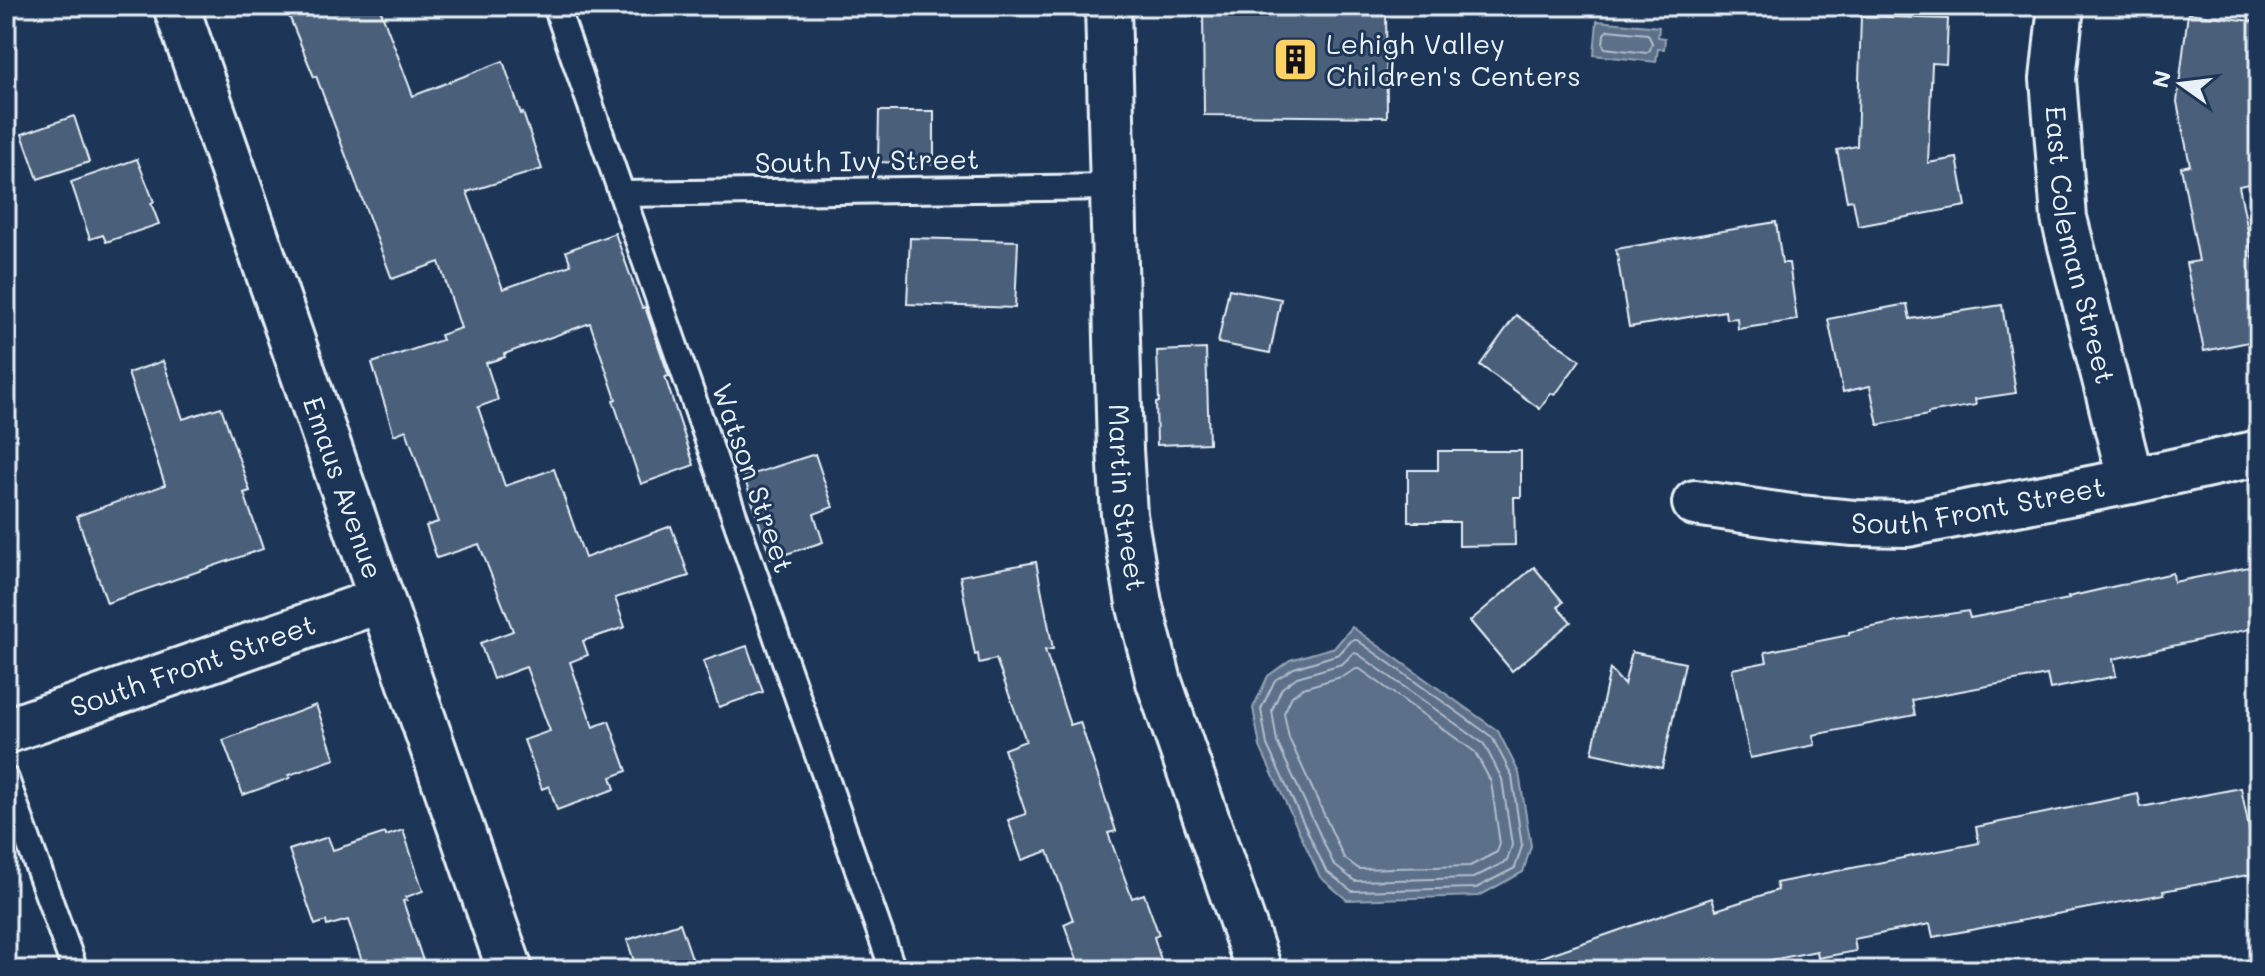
<svg xmlns="http://www.w3.org/2000/svg" width="2265" height="976" font-family="Mali,sans-serif">
<style>
.water{fill:#5d7089;stroke:#95a4b5;stroke-width:2}
.lines{fill:none;stroke-linecap:round;stroke-linejoin:round}
.shore{stroke:#b0bdcc;stroke-width:2}
.building{fill:#495e7a;stroke:#e8f1f8;stroke-width:2}
.lane-casing{stroke:#e8f1f8;stroke-width:30}
.street-casing{stroke:#e8f1f8;stroke-width:50}
.secondary-casing{stroke:#e8f1f8;stroke-width:50}
.lane{stroke:#1d3557;stroke-width:24}
.street{stroke:#1d3557;stroke-width:44}
.secondary{stroke:#1d3557;stroke-width:44}
.labels{text-anchor:middle;stroke-width:6;stroke-linejoin:round;paint-order:stroke}
.poi-label{font-size:28px;fill:#e8f1f8;stroke:#1d3557;text-anchor:start}
.street-label{font-size:28px;fill:#e8f1f8;stroke:#1d3557}
</style>
<rect width="100%" height="100%" fill="#1d3557"/>
<filter id="ink" filterUnits="userSpaceOnUse"><feTurbulence type="fractalNoise" baseFrequency=".0125" numOctaves="2"/><feDisplacementMap in="SourceGraphic" scale="16" xChannelSelector="R" yChannelSelector="G"/><feConvolveMatrix kernelMatrix="1 2 1 2 8 2 1 2 1" color-interpolation-filters="sRGB"/></filter>
<g filter="url(#ink)">
<g class="water">
<polygon points="1597,21 1659,27 1658,37 1665,38 1664,49 1658,49 1656,62 1594,55"/>
<polygon points="1352,627 1498,731 1519,773 1531,846 1523,872 1479,896 1347,900 1320,877 1260,747 1253,708 1268,676 1290,660 1335,647"/>
</g>
<g class="lines">
<g class="shore">
<polygon points="1608,30 1648,34 1652,43 1650,50 1646,53 1605,48 1603,45 1604,34"/>
<polygon points="1352,640 1357,640 1492,737 1512,776 1522,846 1515,868 1476,888 1352,891 1326,871 1267,745 1261,709 1275,680 1294,668 1339,654"/>
<polygon points="1354,653 1358,654 1484,744 1502,779 1512,845 1507,861 1473,878 1355,881 1334,865 1277,742 1272,710 1282,688 1297,677 1342,664"/>
<polygon points="1356,669 1360,669 1475,752 1491,782 1500,844 1497,852 1470,866 1359,869 1344,858 1289,738 1284,713 1292,696 1303,688 1344,676"/>
</g>
</g>
<g class="building">
<polygon points="285,6 379,6 413,96 503,61 521,114 523,113 542,169 467,192 503,289 571,265 566,251 615,233 642,308 645,307 669,376 665,377 694,465 641,484 613,400 616,399 590,323 504,354 505,357 486,363 498,400 478,407 505,486 554,469 585,558 671,526 689,576 615,598 625,627 583,641 588,655 570,662 593,727 609,721 627,771 611,777 615,789 557,810 549,786 542,789 524,740 550,731 526,667 493,679 480,643 513,631 479,544 437,558 426,526 438,522 406,430 394,435 372,363 442,340 440,335 461,328 439,262 392,279 316,76 314,77"/>
<polygon points="1203,6 1386,6 1387,117 1204,115"/>
<polygon points="2188,13 2259,22 2259,182 2239,186 2259,286 2259,340 2204,351 2186,263 2199,261 2181,167 2190,165 2177,102"/>
<polygon points="1861,16 1948,19 1946,64 1932,63 1928,163 1957,158 1966,206 1858,226 1853,200 1847,201 1837,150 1857,146"/>
<polygon points="879,111 934,111 934,164 878,162"/>
<polygon points="74,116 89,162 38,179 22,134"/>
<polygon points="137,159 154,202 151,203 159,224 106,242 103,235 90,239 71,182"/>
<polygon points="1776,222 1782,263 1789,263 1797,320 1738,329 1737,318 1726,319 1725,311 1629,327 1616,249"/>
<polygon points="910,238 1018,241 1015,308 907,304"/>
<polygon points="1229,289 1281,299 1270,353 1218,343"/>
<polygon points="1907,304 1910,319 2002,305 2016,393 1975,399 1976,405 1928,413 1928,415 1878,425 1870,386 1843,392 1828,319"/>
<polygon points="1516,315 1580,360 1555,395 1551,393 1540,409 1480,365"/>
<polygon points="1206,349 1209,443 1157,445 1156,403 1159,402 1157,351"/>
<polygon points="163,361 183,419 221,407 250,491 244,493 263,549 107,603 77,516 165,485 128,373"/>
<polygon points="1438,451 1521,451 1521,497 1514,497 1515,545 1459,546 1459,522 1408,522 1408,470 1438,470"/>
<polygon points="815,454 833,507 814,514 823,542 771,559 744,477"/>
<polygon points="1036,562 1053,649 1045,650 1070,725 1080,722 1116,831 1108,833 1132,898 1144,894 1159,935 1154,937 1164,970 1081,970 1064,924 1073,920 1048,851 1022,860 1008,820 1026,814 1004,749 1026,741 996,659 979,663 978,654 975,655 960,576"/>
<polygon points="2259,565 2259,627 2113,659 2116,676 2050,689 2047,675 1912,700 1915,715 1813,735 1815,745 1750,758 1732,669 1767,662 1765,652 1849,635 1849,632 1897,622 1968,611 1970,618 2069,599 2068,597 2173,573 2174,582"/>
<polygon points="1534,567 1563,602 1558,607 1571,622 1512,671 1470,621"/>
<polygon points="747,646 763,692 719,707 703,661"/>
<polygon points="1632,652 1685,663 1662,768 1592,753 1610,669 1624,685"/>
<polygon points="316,705 335,759 289,775 290,778 243,795 223,740"/>
<polygon points="2241,788 2258,873 2163,891 2164,894 1933,937 1930,924 1854,939 1856,951 1818,958 1817,951 1721,970 1523,970 1522,964 1712,898 1716,910 1778,890 1776,883 1979,843 1976,827 2138,794 2141,807"/>
<polygon points="403,830 423,891 406,897 407,900 403,901 426,970 365,970 348,920 327,926 326,921 315,925 289,850 328,837 333,850 385,833 386,836"/>
<polygon points="680,923 696,970 637,970 627,940"/>
</g>
<g class="lines">
<defs>
<g id="lane">
<polyline points="556,6 893,970"/>
<polyline points="622,194 1113,187"/>
<polyline points="6,779 75,970"/>
</g>
<g id="street">
<path id="s1" d="M1108 6 1120 449 1124 515 1139 603 1159 682 1259 970"/>
<path id="s2" d="M2061 6 2053 79 2064 218 2131 481"/>
<path id="s3" d="M1695 503 1798 518 1854 523 1908 524 2131 481 2259 453"/>
<path id="s4" d="M6 731 381 600"/>
</g>
<g id="secondary">
<path id="s5" d="M176 6 510 970"/>
</g>
</defs>
<use href="#lane" class="lane-casing"/>
<use href="#street" class="street-casing"/>
<use href="#secondary" class="secondary-casing"/>
<use href="#lane" class="lane"/>
<use href="#street" class="street"/>
<use href="#secondary" class="secondary"/>
</g>
</g>
<defs>
<symbol id="building-square" viewBox="-11 -11 22 22"><rect x="-9" y="-9" width="18" height="18" rx="4" fill="#ffd166" stroke="#1d3557"/><path d="M-4-6H4V6H1V3H-1V6H-4ZM-2.5-4.3h1.7v1.8h-1.7ZM.8-4.3h1.7v1.8H.8ZM-2.5-1h1.7V.8h-1.7ZM.8-1h1.7V.8H.8Z" fill="#111"/></symbol>
</defs>
<g fill-rule="evenodd">
<use href="#building-square" x="1270" y="34" width="51" height="51"/>
</g>
<g class="labels">
<g class="poi-label">
<text x="1326" y="54">Lehigh Valley<tspan x="1326" dy="32">Children's Centers</tspan></text>
</g>
<g class="street-label">
<text transform="translate(867 161) rotate(-1)" y="10">South Ivy Street</text>
<text dy="10" stroke="none"><textPath href="#s2" startOffset="242">East Coleman Street</textPath></text>
<text transform="translate(753 478) rotate(71)" y="10">Watson Street</text>
<text dy="10" stroke="none"><textPath href="#s5" startOffset="510">Emaus Avenue</textPath></text>
<text dy="10" stroke="none"><textPath href="#s1" startOffset="492">Martin Street</textPath></text>
<text dy="10" stroke="none"><textPath href="#s3" startOffset="286">South Front Street</textPath></text>
<text dy="10" stroke="none"><textPath href="#s4" startOffset="198">South Front Street</textPath></text>
</g>
</g>
<rect width="2265" height="976" fill="none" stroke="#1d3557" stroke-width="32"/>
<rect x="16" y="16" width="2233" height="944" fill="none" stroke="#e8f1f8" stroke-width="3" filter="url(#ink)"/>
<g transform="translate(2181 84) rotate(284)" stroke="#1d3557" stroke-width="6" paint-order="stroke">
<path d="M0-6L14 30L0 20L-14 30Z" fill="#e8f1f8"/>
<text y="-12" font-size="22" font-weight="bold" text-anchor="middle" fill="#e8f1f8">N</text>
</g>
</svg>
